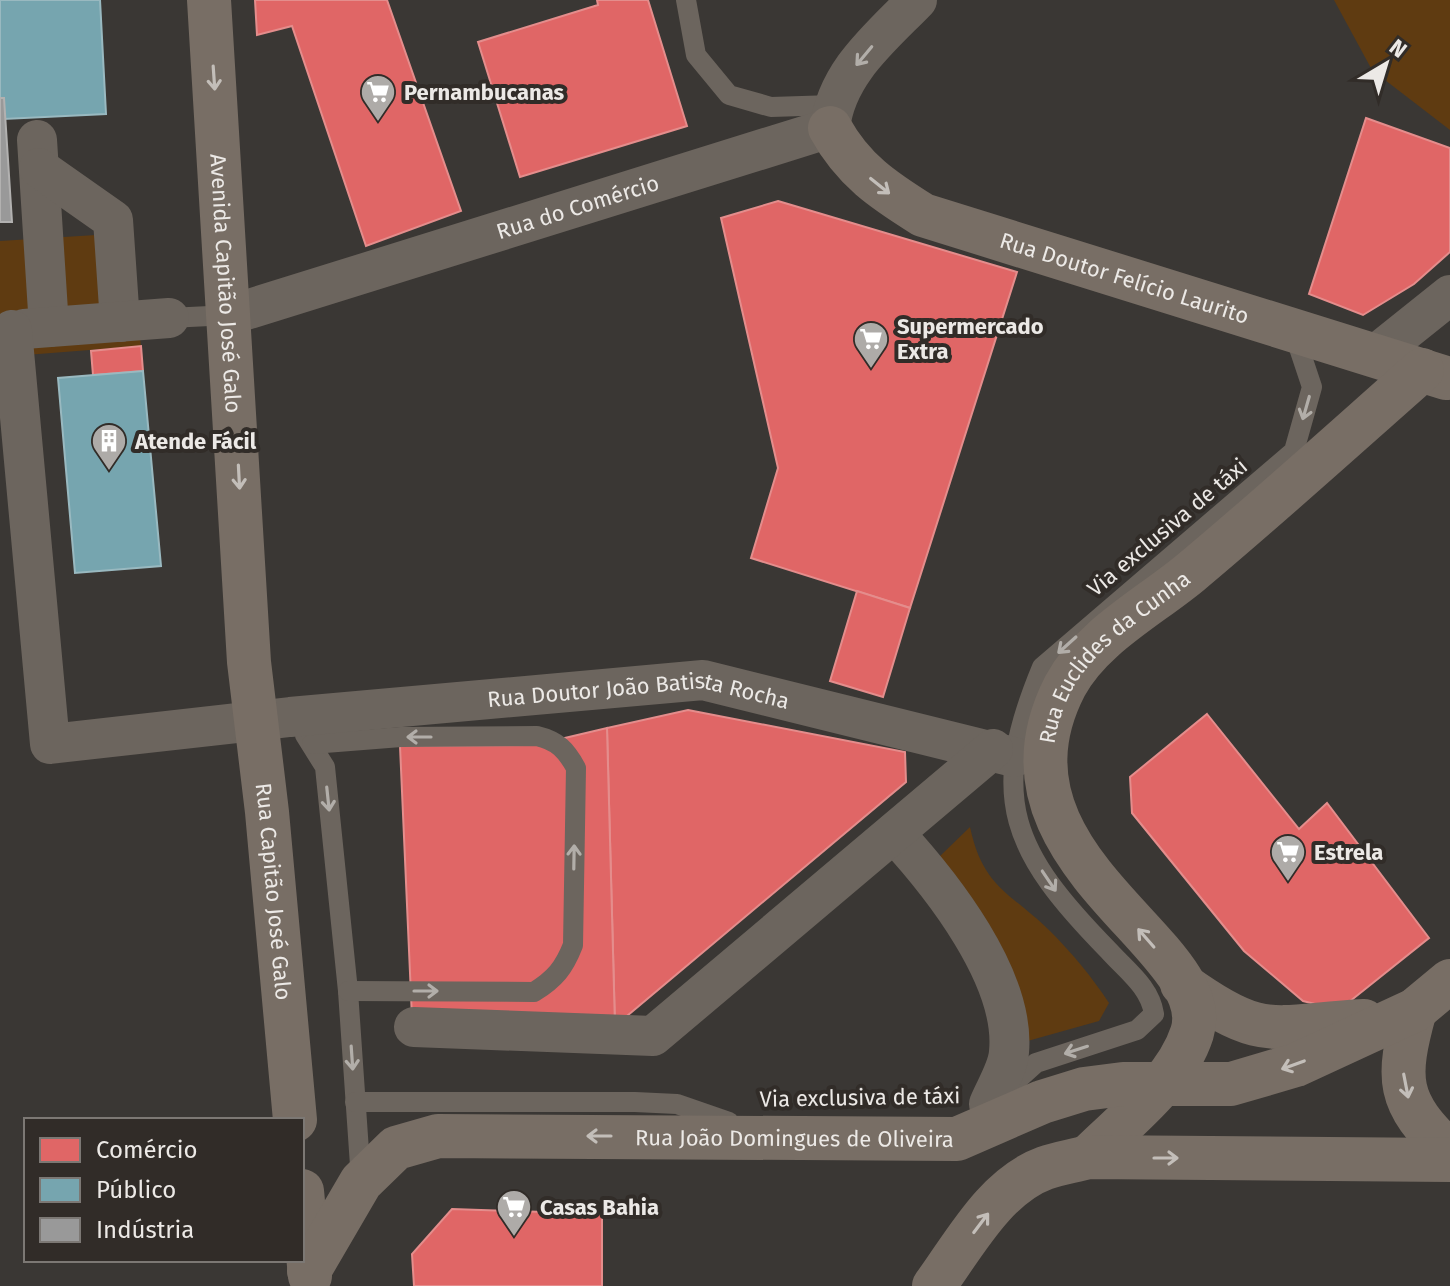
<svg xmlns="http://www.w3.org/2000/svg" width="1450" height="1286" font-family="'Fira Sans',sans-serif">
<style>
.green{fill:#5f3b11}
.shops{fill:#e06666;stroke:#e48d8c;stroke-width:2}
.public{fill:#76a5af;stroke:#99b9c0;stroke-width:2}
.industry{fill:#999;stroke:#b2b1b0;stroke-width:2}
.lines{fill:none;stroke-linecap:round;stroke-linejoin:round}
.lane{stroke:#6c655e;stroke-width:20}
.street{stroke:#6c655e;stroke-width:40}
.secondary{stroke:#786e65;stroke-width:44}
.oneway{stroke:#b2aea9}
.oneway2{stroke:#c3beb9}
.labels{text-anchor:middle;stroke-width:8;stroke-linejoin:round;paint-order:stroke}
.poi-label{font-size:22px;font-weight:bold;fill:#ece9e6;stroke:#312c28;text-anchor:start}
.street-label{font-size:22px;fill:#ece9e6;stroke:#312c28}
</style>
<rect width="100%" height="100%" fill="#3a3734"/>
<g class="green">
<polygon points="1334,0 1450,0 1450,130 1372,70"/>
<polygon points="128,233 141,346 0,357 0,241"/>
<path d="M970 827C983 888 1010 892 1050 931 1072 953 1092 977 1109 1003L1099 1021 1024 1042 937 859Z"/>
</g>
<g class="shops">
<polygon points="255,0 387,0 461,211 366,246 292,26 257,35"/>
<polygon points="597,0 648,0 687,126 520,177 478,42 598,5"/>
<polygon points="1366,118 1450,148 1450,252 1414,284 1363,315 1309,294"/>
<polygon points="778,201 1017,272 910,608 751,558 778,468 721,218"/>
<polygon points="141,346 143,371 93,375 91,351"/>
<polygon points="857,591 910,608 883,697 830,681"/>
<polygon points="688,710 905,752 906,782 615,1026 607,728"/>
<polygon points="1207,714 1299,829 1327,803 1429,938 1339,1010 1303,1001 1244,951 1132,813 1130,777"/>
<polygon points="607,728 615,1026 412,1018 400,746 535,745"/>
<polygon points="452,1209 602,1214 602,1286 414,1286 412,1254"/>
</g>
<g class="public">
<polygon points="0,0 100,0 106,114 4,119 4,98 0,98"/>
<polygon points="143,371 161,566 75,573 58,378"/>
</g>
<polygon class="industry" points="0,98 4,98 12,222 0,222"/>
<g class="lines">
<g class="lane">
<polyline points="686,0 696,55 729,95 771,107 833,105"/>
<polyline points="169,318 230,315"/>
<polyline points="305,735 325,767 348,991 361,1180"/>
<path d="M312 744 401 737 537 736C558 741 566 750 576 768L573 945C564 968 555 979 534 992L348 991"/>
<path d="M1006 1090 1036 1063 1137 1030 1154 1014C1150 987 1127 971 1109 951 1012 852 987 799 1042 667L1294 451 1312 387 1294 333"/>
<polyline points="355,1102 635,1102 677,1104 729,1122"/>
</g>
<g class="street">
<polyline points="37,140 49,327"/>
<polyline points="39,168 113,220 120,322"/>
<path id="s1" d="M230 315 830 128C836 73 880 38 917 0"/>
<polyline points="24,329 169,318"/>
<path id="s2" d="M12 330 50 744 290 717 703 680 1014 757"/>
<polyline points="1375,355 1450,295"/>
<path d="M894 833C941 884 1016 978 1009 1052 1008 1069 995 1089 989 1104"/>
<polyline points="414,1027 653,1036 993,749"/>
</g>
<g class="secondary">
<path id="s3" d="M209 0 249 662 267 812 295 1120"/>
<path id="s4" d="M830 128C853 170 883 190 923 215L1446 378"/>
<path d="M1182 984C1264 1043 1271 1026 1364 1021"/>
<path d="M1415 1010C1396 1079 1396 1102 1450 1152"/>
<path id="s5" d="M1088 1157C1124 1121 1176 1083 1192 1033 1220 944 976 859 1065 686 1091 637 1149 607 1190 573 1269 507 1345 438 1422 370"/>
<polyline points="302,1191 310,1276"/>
<path id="s6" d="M309 1271 361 1182 396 1148 438 1136 957 1139 1042 1102 1084 1089 1123 1084H1231L1296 1065 1415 1010 1450 981"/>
<path d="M934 1286C964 1245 995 1186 1045 1168 1059 1163 1074 1161 1088 1157L1450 1160"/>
</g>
</g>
<defs><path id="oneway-shaft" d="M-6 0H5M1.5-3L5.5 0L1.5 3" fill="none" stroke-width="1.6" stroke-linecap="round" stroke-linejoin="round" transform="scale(2)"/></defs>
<g class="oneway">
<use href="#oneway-shaft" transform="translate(864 56) rotate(130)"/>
<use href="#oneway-shaft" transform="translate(1306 408) rotate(106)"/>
<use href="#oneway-shaft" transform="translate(1067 645) rotate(138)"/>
<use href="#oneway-shaft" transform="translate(419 737) rotate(180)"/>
<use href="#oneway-shaft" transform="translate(328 799) rotate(84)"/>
<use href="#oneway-shaft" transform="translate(574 857) rotate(-89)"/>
<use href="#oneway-shaft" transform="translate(1049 881) rotate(56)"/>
<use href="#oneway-shaft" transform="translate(426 991)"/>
<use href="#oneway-shaft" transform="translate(1076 1050) rotate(162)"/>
<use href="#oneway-shaft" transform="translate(352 1058) rotate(86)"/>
</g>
<g class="oneway2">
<use href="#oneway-shaft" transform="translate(214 78) rotate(86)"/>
<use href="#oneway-shaft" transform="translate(880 186) rotate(39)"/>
<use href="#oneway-shaft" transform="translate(239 477) rotate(87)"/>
<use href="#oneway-shaft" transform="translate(1146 938) rotate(-131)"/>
<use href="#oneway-shaft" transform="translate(1293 1065) rotate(160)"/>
<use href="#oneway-shaft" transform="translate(1406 1086) rotate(79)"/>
<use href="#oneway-shaft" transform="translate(599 1136) rotate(180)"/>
<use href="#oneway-shaft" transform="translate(1166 1158)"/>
<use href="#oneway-shaft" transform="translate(981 1223) rotate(-53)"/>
</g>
<defs>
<symbol id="supermarket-pin" viewBox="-11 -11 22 30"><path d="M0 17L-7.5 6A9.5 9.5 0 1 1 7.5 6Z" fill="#aeaba8" stroke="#312c28"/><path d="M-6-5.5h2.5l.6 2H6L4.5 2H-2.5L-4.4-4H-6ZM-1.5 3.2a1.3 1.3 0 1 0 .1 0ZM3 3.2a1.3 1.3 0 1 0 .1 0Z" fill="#fff"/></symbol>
<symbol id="building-pin" viewBox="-11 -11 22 30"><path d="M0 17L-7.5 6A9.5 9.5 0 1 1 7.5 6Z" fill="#aeaba8" stroke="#312c28"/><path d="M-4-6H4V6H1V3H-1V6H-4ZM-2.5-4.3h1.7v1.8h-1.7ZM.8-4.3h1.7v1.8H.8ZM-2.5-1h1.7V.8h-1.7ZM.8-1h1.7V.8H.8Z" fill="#fff"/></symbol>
</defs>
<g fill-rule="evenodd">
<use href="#supermarket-pin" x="358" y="72" width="40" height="54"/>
<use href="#supermarket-pin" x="851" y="319" width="40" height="54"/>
<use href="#building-pin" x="89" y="421" width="40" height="54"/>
<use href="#supermarket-pin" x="1268" y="832" width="40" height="54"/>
<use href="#supermarket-pin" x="494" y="1187" width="40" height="54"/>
</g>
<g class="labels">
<g class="poi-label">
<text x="404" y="100">Pernambucanas</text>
<text x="897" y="334">Supermercado<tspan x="897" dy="25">Extra</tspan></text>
<text x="135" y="449">Atende Fácil</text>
<text x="1314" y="860">Estrela</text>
<text x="540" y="1215">Casas Bahia</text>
</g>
<g class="street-label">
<text dy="8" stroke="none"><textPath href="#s1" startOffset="364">Rua do Comércio</textPath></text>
<text dy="8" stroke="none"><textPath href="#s4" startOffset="340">Rua Doutor Felício Laurito</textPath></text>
<text dy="8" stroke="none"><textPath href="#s3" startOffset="284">Avenida Capitão José Galo</textPath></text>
<text transform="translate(1167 527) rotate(-40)" y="8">Via exclusiva de táxi</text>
<text dy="8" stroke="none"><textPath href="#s5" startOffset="614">Rua Euclides da Cunha</textPath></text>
<text dy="8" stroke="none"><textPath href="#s2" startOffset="1008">Rua Doutor João Batista Rocha</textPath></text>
<text dy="8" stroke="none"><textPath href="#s3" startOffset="894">Rua Capitão José Galo</textPath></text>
<text transform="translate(860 1097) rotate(-1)" y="8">Via exclusiva de táxi</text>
<text dy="8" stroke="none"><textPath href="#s6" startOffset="552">Rua João Domingues de Oliveira</textPath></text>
</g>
</g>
<rect x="24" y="1118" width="280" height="144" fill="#312c28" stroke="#7c7874" stroke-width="2"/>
<rect x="40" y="1138" width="40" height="24" fill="#e06666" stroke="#7c7874" stroke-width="2"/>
<text x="96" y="1158" font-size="24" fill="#ece9e6">Comércio</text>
<rect x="40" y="1178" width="40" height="24" fill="#76a5af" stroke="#7c7874" stroke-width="2"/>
<text x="96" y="1198" font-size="24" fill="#ece9e6">Público</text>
<rect x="40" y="1218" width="40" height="24" fill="#999999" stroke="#7c7874" stroke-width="2"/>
<text x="96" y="1238" font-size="24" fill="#ece9e6">Indústria</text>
<g transform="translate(1386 64) rotate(38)" stroke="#312c28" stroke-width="6" paint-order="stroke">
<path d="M0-6L14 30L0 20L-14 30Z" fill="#ece9e6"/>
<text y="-12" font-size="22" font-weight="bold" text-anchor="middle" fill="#ece9e6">N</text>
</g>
</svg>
